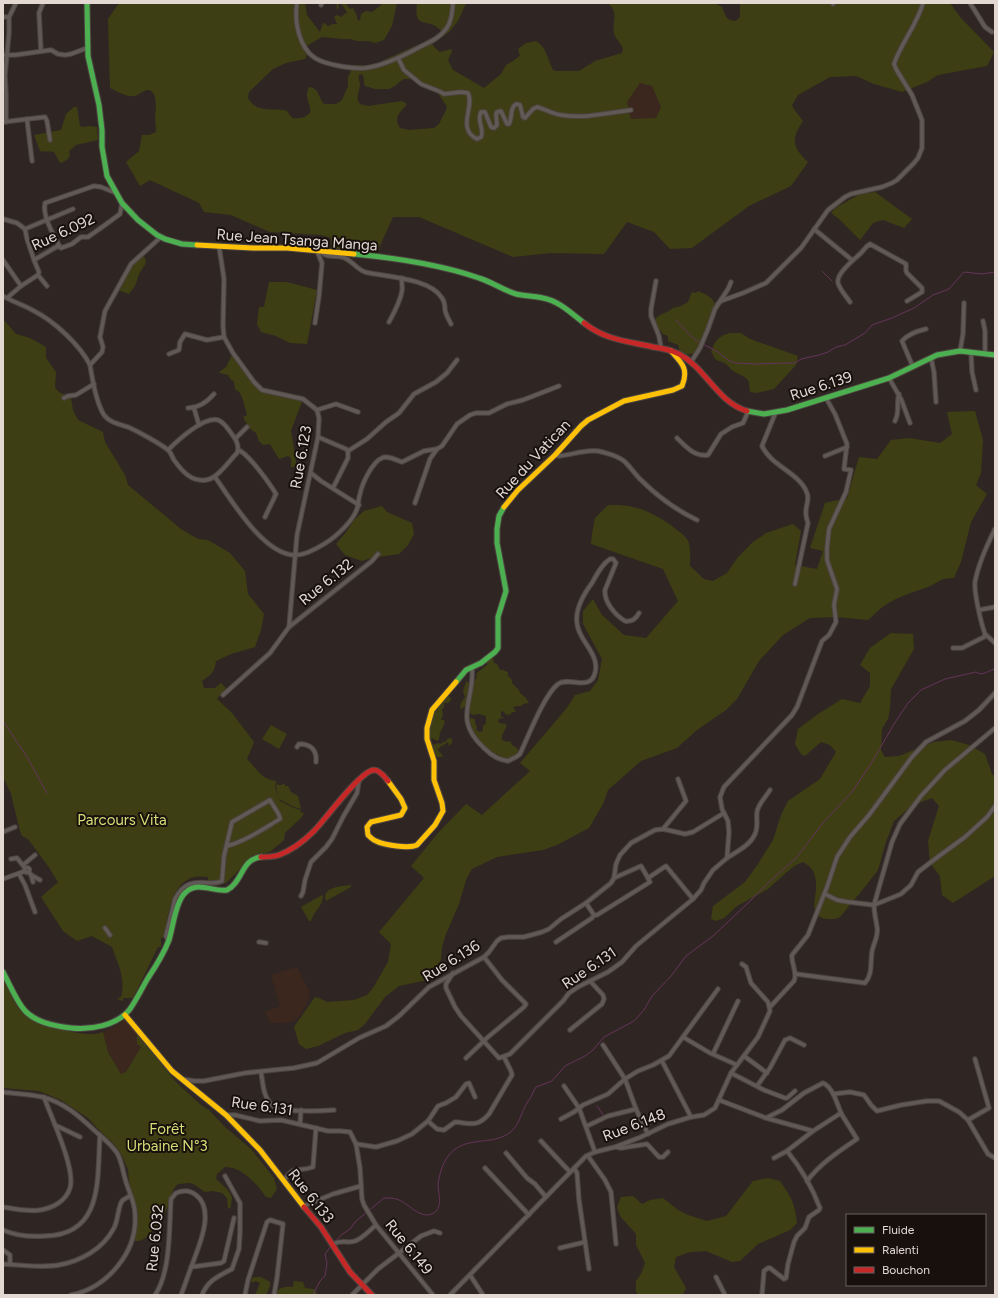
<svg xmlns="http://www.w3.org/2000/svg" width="998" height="1298" font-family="Figtree,sans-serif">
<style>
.built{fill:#3c271e}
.green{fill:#3d3e13;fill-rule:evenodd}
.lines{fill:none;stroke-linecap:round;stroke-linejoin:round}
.stream{stroke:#65335a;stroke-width:1}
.street-casing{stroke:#4c4440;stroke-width:5.5}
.fast-casing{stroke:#4c4440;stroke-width:7}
.slow-casing{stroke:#4c4440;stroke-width:7}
.jam-casing{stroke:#4c4440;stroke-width:7}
.street{stroke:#605956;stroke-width:3.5}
.fast{stroke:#4caf50;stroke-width:5}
.slow{stroke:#ffc107;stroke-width:5}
.jam{stroke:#c62828;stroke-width:5}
.labels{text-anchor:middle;stroke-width:4;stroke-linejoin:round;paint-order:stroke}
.street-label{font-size:15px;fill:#e4d8d3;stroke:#17100c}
.park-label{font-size:15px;fill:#d6de77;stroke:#17100c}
</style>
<rect width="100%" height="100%" fill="#2f2623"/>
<g class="built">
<polygon points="640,83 652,86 661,107 656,118 631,119 626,102"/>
<polygon points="297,967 310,993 308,1002 298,1018 294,1021 287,1023 270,1023 265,1012 280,1006 271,975"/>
<polygon points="125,1019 137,1034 137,1043 141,1047 126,1072 121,1074 108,1052 103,1032 116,1026"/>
</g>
<g class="green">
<path d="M119 3H305L307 15 320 32 323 23H324L328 26 333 24H337L334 17 337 15 341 17 347 12 341 3 338 5 339 8 336 9 337 6 336 4 337 3H345L350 9 353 8 357 16V19L360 21 361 14 366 11 372 12 380 6 382 3H397L392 26 384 40 375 43 369 41H357L350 39H343L322 37 308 45 307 54 305 59 286 63 273 69 249 92 248 98C256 112 268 109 283 110L287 111 292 118C300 119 304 118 310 113 312 103 303 99 309 87 320 88 318 98 324 104H336L342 100 348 86V77L354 65 369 66 375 64 440 35 441 31C429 16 413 32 417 3H466L458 21 449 32 432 44 436 49 440 52 452 49V51L448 60 453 70 484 88 501 74 506 65 513 61 520 56 518 49 526 43 536 41C547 48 547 58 553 70L556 71H579L595 61 622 53C625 45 618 43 615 36 610 25 621 12 607 3H714L722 7C726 16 725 20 736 21L740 17V3H950L961 18 994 52 987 66 938 75 927 82 902 92 874 84 856 76 830 77 798 95 792 105 794 109 803 121C791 139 792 147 808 162L791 186 749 206 692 248 670 249 654 232 627 222 604 254 551 253 513 257 419 217H393L375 257 331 253V238L321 235 270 232 231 215 204 212 199 203 150 180 140 186 126 162 139 151 142 135H149L156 132C156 126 155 121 155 116 156 110 158 89 147 90 144 90 142 93 139 94 130 100 119 92 110 88L108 19ZM362 74C365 78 363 82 365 86L375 89H389L395 86 402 80 405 79H411L428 90 437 92 446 105 447 108 439 124 434 128 409 130 400 128C393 117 400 113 407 104L402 101 368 106 360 104C355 97 359 93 360 85 360 82 358 79 359 75ZM640 83 652 86 661 107 656 118 631 119 627 102Z"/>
<path d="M74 107H77L80 126 82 127 89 126 97 127 98 140 76 145 69 151 70 156C68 159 65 162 60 163L54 152C50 151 45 152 40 151L34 135 61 130 66 114Z"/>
<polygon points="875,192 912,219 904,228 883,220 873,223 860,240 839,219 831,213 835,208 860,194"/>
<polygon points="142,255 145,258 146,263 139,274 135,286 129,294 118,290 132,264"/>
<polygon points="269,282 287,282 317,290 307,344 290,343 276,336 261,332 257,324 259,307 264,307"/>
<path d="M698 291C709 296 713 297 717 309L698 351C692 355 686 355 680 352L678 345 668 341V336L663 334 654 323 656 318 660 315 669 311 673 308 681 306 688 302 692 292 696 293Z"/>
<path d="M3 319 16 334 30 338 46 347V358L56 372 55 388 59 392 71 398 73 410 78 420 103 432 105 442 125 475 128 485 181 529 198 539 208 540 230 553 245 571 248 594 264 614 261 630 255 647 231 654 216 661C214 673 212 674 202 681L204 688H215L221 683 226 688 217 699 232 713 254 742 247 759C256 768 262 780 276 781L275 788 280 801 294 808 301 810 300 812 304 813 301 818 288 830 285 833 284 840 270 852 253 856 226 883 216 886 208 884V877C204 877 199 876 195 877 171 881 167 918 165 937L161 938V947H158L133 998H123V1001L117 999 121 997C126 977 118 965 112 947L92 936 77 941 63 931 41 897 58 882 48 866 28 839 22 836 20 831 11 794 3 777Z"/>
<path d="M730 333H741L750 339 798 356 796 365 774 389 757 393 750 392 749 382 746 378 733 371 725 363 716 360 711 352C715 341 717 337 730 333Z"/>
<polygon points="233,353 262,390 303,399 291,431 297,467 291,467 291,458 288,456 279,459 270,444 263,445 259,441 256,433 249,428 243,417 247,415 243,400 240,393 235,389 234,381 231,380 228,375 220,373 219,372 226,367"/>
<path d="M975 411 983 440 981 473 976 485 987 494 971 522 961 562 954 578C939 578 940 582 928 587 914 592 899 596 887 604 880 608 874 615 868 620L836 617 810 618 783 635 759 661 737 699 726 710 697 730 677 748 641 761 608 790 603 804 589 828 557 845 543 850 497 857 472 869 466 880 459 904 446 934 442 947 441 959 437 973 427 980 399 986 385 997 365 1024 358 1030 345 1033 318 1046 306 1049 299 1044 294 1027 315 997 319 998 327 1002 354 1000 367 995 373 988 388 962 391 944 379 932 424 878 411 866 438 833 466 804 482 815 530 771 520 763 566 709 575 695 590 691 598 680 602 659 583 624V611L593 599 602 615 624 635 646 638 678 601 663 569 591 544 592 534 595 518 608 505C635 504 650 511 672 526 677 530 685 535 688 541 691 548 690 558 690 566L704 579 713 581 727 573 738 557 753 542 766 533 793 524 801 531 795 565 817 569 823 551 810 548 825 503 847 498 859 457 877 459 891 440 909 438 940 443 952 434 947 412Z"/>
<polygon points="382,506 387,512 412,523 414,534 408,545 399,554 371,558 362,561 345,555 336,544 347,531 354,520 364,511"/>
<path d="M891 633 913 634 914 649 891 689 890 709 888 719 882 729 881 750 885 757 899 756 934 742 951 740 969 745 985 754 992 774 995 777V876L953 903 942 895 940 876 930 863 928 841 939 806 932 798 913 805 894 821 886 842 878 870 864 888 840 917C832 921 818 920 815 911 814 907 814 902 815 898 817 883 818 870 803 862L796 865 788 871 768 889 737 906 724 918 716 921 711 919 713 906 745 882 758 864 773 840 781 815 788 801 820 779 836 752 830 745 821 742 805 756 801 754 795 744 798 729 818 714 842 699 860 703 870 686V673L860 665 870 648Z"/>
<path d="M493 658 494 663 497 664 500 670H503L508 672V676L512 680V683L519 690 520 693 526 698 529 703 523 704 521 706H518L513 707 516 712H512L510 715 505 714 503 711 501 712V717H504L503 718 499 719 498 720 499 723 505 724 507 725 502 736V740L507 742 510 741C512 747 517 746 519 752 507 768 500 753 488 750L486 747 473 739 468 718 475 719V723L477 727 476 730 480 732 483 731V726L486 723V716L479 714 474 715 471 714 467 706 460 709 461 703 465 697 463 691 466 682H468L469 683 468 689 469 690 477 677 476 674 488 664 485 663 490 659Z"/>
<polygon points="448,696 451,698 451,700 448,703 444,703 444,707 442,710 443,715 441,720 444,720 445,722 440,733 439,739 437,741 432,738 431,740 433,745 438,743 441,744 443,742 447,741 447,739 449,738 452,739 452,743 449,746 448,742 446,743 444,745 441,746 438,750 443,756 441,757 437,757 434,753 428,734 430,731 432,715 438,709 440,704 444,701"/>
<polygon points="271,725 287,734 279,749 262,739"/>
<polygon points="283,781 283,784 285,784 285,786 288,786 291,792 298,796 301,809 294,807 279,799 276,788 277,782 278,785 282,785"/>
<path d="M351 885V887L326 901C321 887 341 886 351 885Z"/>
<path d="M322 895 323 896C322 908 314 910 311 921H309L301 907Z"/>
<path d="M3 975C9 986 12 999 19 1009 29 1022 78 1036 94 1034 97 1034 100 1033 103 1032L108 1052 121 1074 126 1072 141 1047 137 1044V1034L176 1082 201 1105 209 1110 225 1127 251 1149 274 1178 277 1189 271 1198 266 1197C258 1185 241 1166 225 1167L217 1174 216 1179 227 1189 232 1197 231 1206 230 1209 228 1208 227 1198 222 1193 213 1191 205 1192 195 1185 190 1183 178 1184C170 1191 173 1196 169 1204 165 1214 150 1239 139 1241 137 1241 135 1241 133 1240L137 1226V1210L129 1182 128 1169 121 1154 114 1144 97 1128 88 1118 61 1100 39 1091 3 1088Z"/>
<path d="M768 1178 780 1181C791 1197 795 1203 797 1223L790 1230 758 1244 740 1261 732 1262 706 1251 690 1252 676 1257 674 1267 686 1288 683 1295H639L636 1292V1281L642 1272 645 1263 636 1245V1234L620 1216 617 1207 621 1197 633 1196 642 1204 650 1200 663 1198 678 1210 688 1215 707 1221 726 1216 753 1181Z"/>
<polygon points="256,1277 261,1277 270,1282 270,1286 266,1295 255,1295 260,1283 255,1281 253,1283 251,1281 252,1278"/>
<path d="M294 1281 303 1282 305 1288 314 1289 318 1295H276C277 1287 286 1286 293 1287Z"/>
</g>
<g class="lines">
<g class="stream">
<polyline points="822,271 832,281"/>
<path d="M676 320C684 328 690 337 700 343"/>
<polyline points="703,344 718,352 728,360 735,363 756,364 784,363 795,363 801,359 819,355 828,352 836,347 845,345 865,333 872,325 892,318 914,308 933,295 949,289 964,272 982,274 995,272"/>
<polyline points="3,721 27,757 47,793"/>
<polyline points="597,1106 604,1116"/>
<path d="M335 1242 341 1235 350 1229 356 1221 384 1198C389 1198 395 1198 399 1200 409 1204 420 1219 432 1214 444 1208 438 1194 438 1184 439 1177 441 1169 444 1163 459 1133 487 1147 508 1134 520 1126 520 1114 527 1103 528 1100 531 1098 532 1095 533 1092 534 1090 536 1087L552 1081 565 1066 585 1056 593 1050 604 1037 634 1021 644 1010 652 996 671 976 686 956 713 936 748 903 769 882 797 857 822 824 851 793 869 767 894 724 908 703 921 690 945 679 976 672 980 674C986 674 989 670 995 669"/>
<polyline points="313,1295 320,1281 325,1276 327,1263 325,1254 331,1246"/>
</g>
<defs>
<g id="street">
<path d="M297 3C294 21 299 48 315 58 326 65 353 69 365 68 383 66 401 57 416 49 427 43 439 39 446 29 452 21 452 12 453 3"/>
<polyline points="970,3 985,27 992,32"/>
<polyline points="833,4 833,3"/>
<polyline points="321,5 322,3"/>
<polyline points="3,17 9,17"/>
<polyline points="41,51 39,13 43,3"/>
<polyline points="3,55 15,55 51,50 58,54 65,55 71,54 87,48"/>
<path d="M398 58 404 70 421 84 441 92 444 94 461 92 468 93C475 107 456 128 477 139L481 137C485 129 476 120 481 112H485L491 127 494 128 497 125 496 114 497 112 501 111 507 124H509C513 117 509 109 516 104L520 105 523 117 525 118 533 109 537 107C545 109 553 114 561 115 584 119 608 113 631 110"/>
<polyline points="27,119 32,161"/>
<polyline points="3,122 45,117 47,121 50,140"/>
<polyline points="6,122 6,93 5,75 9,33 9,17 16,3"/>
<polyline points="3,219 17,223 25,229 73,209"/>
<polyline points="25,229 27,239 34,260 58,246 61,248 72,244 81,237 88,237 105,225 120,214 122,203"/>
<polyline points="814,229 852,260"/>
<path d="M161 237 131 264 105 311 100 337 103 347 102 352 90 365C92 378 97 404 104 415 110 423 119 424 128 427 137 431 161 444 168 450 171 452 172 457 174 460 182 471 191 482 206 480 217 479 229 461 237 453 240 446 236 439 231 433 228 429 224 422 218 420 204 416 177 441 168 450"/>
<polyline points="219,246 224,279 223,326 224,337 233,353 254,382 262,390 303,399 317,410 319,418 318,437 297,535 289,627"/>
<path d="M60 247C54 236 42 216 45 203L94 186 101 187 116 193"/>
<path d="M322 252C326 258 335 255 342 257 351 259 356 269 365 272 386 277 430 278 442 298 445 302 445 306 445 310 446 315 449 320 451 324"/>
<polyline points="3,260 21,286"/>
<polyline points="34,260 39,272 38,275 47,286"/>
<polyline points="656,281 651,309 651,316 659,336 661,348"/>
<path d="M3 296C13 302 24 305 34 311 54 321 80 345 90 365"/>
<polyline points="7,298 21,286 38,275"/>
<path d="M850 302C846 296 840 290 838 283 836 273 855 259 861 253 864 250 866 246 870 244L906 264V271L907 273 922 288V292L907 301"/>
<path d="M718 304 721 301 743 293 766 283 801 248 828 210 845 197 851 194 882 187 892 183 897 180 914 163 918 158 922 148V120L912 95 896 69 894 64C901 43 917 25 923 3"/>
<polyline points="983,321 985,331 985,353"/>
<path d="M389 322C394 313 400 302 402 291 403 287 401 283 402 278"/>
<polyline points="315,323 319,296 322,263 317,251"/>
<polyline points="960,351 963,334 964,303"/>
<polyline points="971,352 972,372 976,390"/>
<polyline points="169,354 179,350 180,342 185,334 207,340 224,337"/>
<polyline points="931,358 934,372 936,402"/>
<polyline points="691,362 700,348 708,329 715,309 728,289 731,282"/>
<path d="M913 367 902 341C908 334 917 331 926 329"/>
<polyline points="889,378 901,399 910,423"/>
<polyline points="64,398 68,396 76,395 94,384"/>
<path d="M188 408C199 408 207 402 214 394"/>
<polyline points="194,408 199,425"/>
<polyline points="317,410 336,404 358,412"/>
<path d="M775 414 762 446C771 466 800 473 807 493 810 500 805 506 806 514 806 517 807 520 808 523L795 584"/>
<path d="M895 421C900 412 896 403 899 394"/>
<polyline points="318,437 346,449 348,451"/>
<polyline points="236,438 247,427"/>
<path d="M677 438C686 447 695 457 708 455L721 434 732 427 743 423 748 412"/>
<path d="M238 450C248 453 270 484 276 494L265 517"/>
<polyline points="348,451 367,439 386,422 399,413 414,394 436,382 447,373 457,360"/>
<path d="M555 455 559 456C572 455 585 449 598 451 607 453 620 456 626 463 631 468 635 474 640 479 657 496 676 510 697 520"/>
<polyline points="825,456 847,447"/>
<polyline points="311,473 321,481 359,505"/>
<path d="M215 477C232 501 262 552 293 555 302 556 316 549 324 544 336 537 353 521 357 509 359 504 358 499 360 494 362 484 372 462 382 458 387 455 396 460 402 462L424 451 437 449 442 446 457 424 470 415 476 413H489L507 404 523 400 559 386"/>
<polyline points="333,488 348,458 348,451"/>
<polyline points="415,503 430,459 437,449"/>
<polyline points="979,610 995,607"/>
<polyline points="985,634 995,643"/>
<path d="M953 648H962L984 637 985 634C981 623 974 593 975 582 978 565 988 543 995 529"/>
<path d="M472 668C475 701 452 719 484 748 491 755 498 760 508 761L516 757 520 754C528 737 544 695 558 684 570 676 590 692 595 673 600 656 582 643 578 628 573 612 583 595 592 583 597 574 602 564 610 559H613L616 563 605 590C604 602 615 615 625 621 632 622 636 619 639 613"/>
<polyline points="223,695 270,653 289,627 372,561 378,554"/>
<path d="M297 747 299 744C312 744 317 751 316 762"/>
<polyline points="663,829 686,801 678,779"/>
<polyline points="3,832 15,827"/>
<path d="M727 858C736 852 749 846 754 836 759 828 756 820 757 812 758 804 766 797 770 790"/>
<polyline points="11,859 17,858 25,868"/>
<polyline points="23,865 35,855"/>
<circle cx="27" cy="870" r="2.5"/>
<polyline points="29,872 31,875 40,880"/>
<polyline points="19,874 25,885 35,912"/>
<polyline points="31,875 33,882"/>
<polyline points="614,878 641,866 648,878"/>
<polyline points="3,879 25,871"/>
<polyline points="825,894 837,900 848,902 874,905 901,894 911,885 918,872 939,856 965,837 987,817 995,806"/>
<polyline points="301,896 303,892 305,880 311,862 326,847 332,839 343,817 357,793 359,781"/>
<polyline points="594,915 597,915 650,882 648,878 666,866 693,899"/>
<polyline points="105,928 110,935"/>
<path d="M168 941 166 936 175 899C183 883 193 881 210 883 215 883 218 883 222 881L224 856 232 822 270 800C273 806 280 814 280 819 263 829 246 841 227 846"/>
<polyline points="259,942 266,943"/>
<polyline points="556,942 592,918 594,915 586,903"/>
<polyline points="453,973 446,984 446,988 455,1007 461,1016 499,1058 510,1054 563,1001 569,993 578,987 608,972 622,962 636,946 693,899 701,890 704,883 713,870 727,858 729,832 728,821 722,809 720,797 724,787 792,715 797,707 822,641 829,635 836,622 834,605 837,589 827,560 827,548 829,529 846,492 851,470 844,469 847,444 835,414 826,398"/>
<path d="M796 974 865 983C873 974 870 963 872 952 873 944 879 936 877 927 876 919 874 914 874 905L892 842 900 824 921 796 945 770 995 728"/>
<path d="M770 1007 794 981C798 973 791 964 792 955L808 935 827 887 837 857 850 837 869 815 912 757 926 742 965 721 979 710 995 693"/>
<polyline points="570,1030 597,1008 602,1004 604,999 603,995 590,981"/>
<polyline points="683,1037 710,1053 737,1065"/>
<polyline points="603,1045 625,1079 636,1109 648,1134"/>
<polyline points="713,1054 738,1001"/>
<polyline points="744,1056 767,1073"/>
<polyline points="466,1058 488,1037 524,1007 526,1004 502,980 484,957"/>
<polyline points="662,1061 691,1117"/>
<path d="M261 1072C263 1083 263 1097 272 1105 280 1113 322 1111 334 1110"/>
<polyline points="731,1073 764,1090 785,1098 787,1098 795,1091"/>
<polyline points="182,1079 194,1081 204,1081 245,1073 294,1068 317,1063 359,1038 386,1026 399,1016 429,987 484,957 489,952 497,941 501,938 508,937 524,937 542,932 549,929 561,919 586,903 611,883 614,878 616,864 620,855 631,843 655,830 663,829 685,834 693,832 724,813"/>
<polyline points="564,1086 579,1108 595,1152"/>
<polyline points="757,1086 770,1068 785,1040 790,1038 804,1045"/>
<path d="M3 1092C16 1094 29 1094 42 1097 64 1102 80 1117 95 1131 103 1138 111 1144 117 1153 122 1161 123 1173 126 1182 129 1192 135 1203 135 1214 138 1252 107 1288 71 1295"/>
<polyline points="833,1094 850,1092 864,1095 871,1105 877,1111 901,1105 927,1101 939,1101 959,1112 968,1120 988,1154 995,1158"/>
<polyline points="719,1100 766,1118 813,1131 841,1113"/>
<polyline points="226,1115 235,1115 260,1121 281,1120 328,1131 340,1131 350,1132 356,1144 360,1168 362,1199 364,1205 376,1225 433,1295"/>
<path d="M766 1118 782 1110 804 1093 823 1083C834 1088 837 1105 842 1115 847 1123 852 1131 857 1139 838 1152 821 1163 807 1181"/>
<polyline points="561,1119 574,1112 583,1105 608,1094 625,1079 638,1071 653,1065 669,1056 718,989"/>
<polyline points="968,1120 989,1108 975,1059"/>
<path d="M428 1121 437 1129 444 1130 455 1122C470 1123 477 1128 489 1114L512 1075 511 1071 504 1057"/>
<polyline points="300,1124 301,1110"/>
<polyline points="55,1125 80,1137"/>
<polyline points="587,1126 608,1116 636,1109"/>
<polyline points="541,1141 570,1172"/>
<polyline points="356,1144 376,1147 397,1141 412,1134 428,1121 438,1106 446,1103 456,1097 466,1084 469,1083 475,1097"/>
<polyline points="616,1147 621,1148 647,1144 659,1157 663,1157 668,1152"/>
<polyline points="506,1153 527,1178 535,1184 546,1197"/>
<polyline points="588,1156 605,1180 611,1192 616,1244"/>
<polyline points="774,1158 787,1151 813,1131"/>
<polyline points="485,1168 529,1215"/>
<polyline points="574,1168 577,1173 579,1200 589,1269"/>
<path d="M284 1181C293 1164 298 1173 313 1167L316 1128"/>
<polyline points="304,1206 333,1194 361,1186"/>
<path d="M3 1207C14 1209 28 1212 40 1210 53 1208 66 1201 70 1188 76 1169 51 1117 44 1097"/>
<path d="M3 1230C16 1236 31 1237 45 1236 104 1235 97 1178 100 1135"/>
<path d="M333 1244C343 1239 346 1244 355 1241 362 1239 370 1230 376 1225"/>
<polyline points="560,1248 585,1242"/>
<polyline points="3,1250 10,1255 10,1264"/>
<path d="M3 1264C20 1265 42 1268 59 1265 81 1261 103 1249 114 1228 118 1221 118 1207 122 1201 124 1199 128 1197 130 1196"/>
<polyline points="191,1267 221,1263 224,1261 234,1218"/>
<polyline points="470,1275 483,1295"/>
<polyline points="716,1277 725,1295"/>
<path d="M155 1295C171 1272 169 1227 171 1199L176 1193C183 1190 190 1190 196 1195 216 1210 198 1248 192 1265 188 1275 185 1285 181 1295"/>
<path d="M202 1295C208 1280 219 1276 232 1269L239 1249 240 1232V1203L225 1176"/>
<polyline points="245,1295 248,1280 267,1222 270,1220 283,1224 277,1278 274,1295"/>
<polyline points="352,1295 378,1269 399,1253 421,1236 434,1231 440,1233"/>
<polyline points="450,1295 586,1156 595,1152 615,1147 641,1137 668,1124 691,1117 704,1115 715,1108 731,1073 758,1037 770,1011 768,1002 751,983 746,967 742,964"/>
<path d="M762 1295 764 1271 768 1268H770L784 1279 786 1278 788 1264 794 1242 797 1236 805 1228 809 1217 819 1210 820 1208C812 1187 801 1168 787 1151"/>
</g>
<g id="fast">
<polyline points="87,3 88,56 99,105 102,130 102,147 107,176 122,203 138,220 157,235 165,239 182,244 197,245"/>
<path d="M354 254C396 258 439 264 479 278 492 282 503 290 516 294 524 296 534 296 543 298 559 301 571 313 584 323"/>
<polyline points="747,411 764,414 787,410 889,378 937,355 960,351 995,355"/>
<polyline points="456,682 466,670 481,663 495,652 498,648 498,617 506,591 497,543 497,529 499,516 504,507"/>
<path d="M3 972C9 983 14 996 22 1007 32 1022 54 1026 71 1028 90 1030 117 1026 130 1009 137 999 142 988 148 978 156 966 164 953 169 940 173 927 176 900 186 892 198 881 213 892 227 890 243 882 241 859 261 857"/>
</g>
<g id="slow">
<polyline points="197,245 253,248 287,248 354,254"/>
<path d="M504 507 518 490 555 455 581 426 588 420 624 401 673 390 682 386C689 369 682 363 671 351"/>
<path d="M388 781 401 799 405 808 401 815 371 822 367 827 368 835C370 837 373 840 376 841 384 845 409 849 417 845L435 825 443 811 442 803 434 780V761L427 739V728L432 710 456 682"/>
<polyline points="125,1015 172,1071 226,1115 260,1150 304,1207"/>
</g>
<g id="jam">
<path d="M584 323C605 340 627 341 653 347 661 348 671 350 679 354 706 368 717 402 747 411"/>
<path d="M261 857C267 857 273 857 279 855 292 850 305 840 314 831 325 820 361 770 374 770 380 770 385 777 388 781"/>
<polyline points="304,1207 321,1227 350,1272 372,1295"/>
</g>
</defs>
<use href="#street" class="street-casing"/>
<use href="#fast" class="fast-casing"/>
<use href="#slow" class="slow-casing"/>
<use href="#jam" class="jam-casing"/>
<use href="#street" class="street"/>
<use href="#fast" class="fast"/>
<use href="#slow" class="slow"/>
<use href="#jam" class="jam"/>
</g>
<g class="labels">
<g class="street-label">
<text transform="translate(63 232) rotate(-25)" y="5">Rue 6.092</text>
<text transform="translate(297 240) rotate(4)" y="5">Rue Jean Tsanga Manga</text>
<text transform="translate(821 386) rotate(-18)" y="5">Rue 6.139</text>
<text transform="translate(301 457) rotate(-80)" y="5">Rue 6.123</text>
<text transform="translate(533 459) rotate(-47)" y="5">Rue du Vatican</text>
<text transform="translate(326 582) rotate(-39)" y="5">Rue 6.132</text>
<text transform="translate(451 961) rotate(-32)" y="5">Rue 6.136</text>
<text transform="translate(589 968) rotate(-34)" y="5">Rue 6.131</text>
<text transform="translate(262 1106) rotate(8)" y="5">Rue 6.131</text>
<text transform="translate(634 1125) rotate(-21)" y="5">Rue 6.148</text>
<text transform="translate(311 1196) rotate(52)" y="5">Rue 6.133</text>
<text transform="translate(155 1238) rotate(-84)" y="5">Rue 6.032</text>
<text transform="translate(409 1247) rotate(51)" y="5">Rue 6.149</text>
</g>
<g class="park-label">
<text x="122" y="825">Parcours Vita</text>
<text x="167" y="1134">Forêt<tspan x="167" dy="17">Urbaine N°3</tspan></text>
</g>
</g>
<rect width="998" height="1298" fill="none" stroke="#e4d8d3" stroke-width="8"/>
<rect x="846" y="1214" width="140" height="72" fill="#17100c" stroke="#69605c"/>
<rect x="854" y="1227" width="20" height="6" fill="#4caf50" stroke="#69605c"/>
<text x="882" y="1234" font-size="12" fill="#e4d8d3">Fluide</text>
<rect x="854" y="1247" width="20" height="6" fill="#ffc107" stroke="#69605c"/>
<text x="882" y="1254" font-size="12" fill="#e4d8d3">Ralenti</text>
<rect x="854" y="1267" width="20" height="6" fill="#c62828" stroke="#69605c"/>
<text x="882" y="1274" font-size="12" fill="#e4d8d3">Bouchon</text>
</svg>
